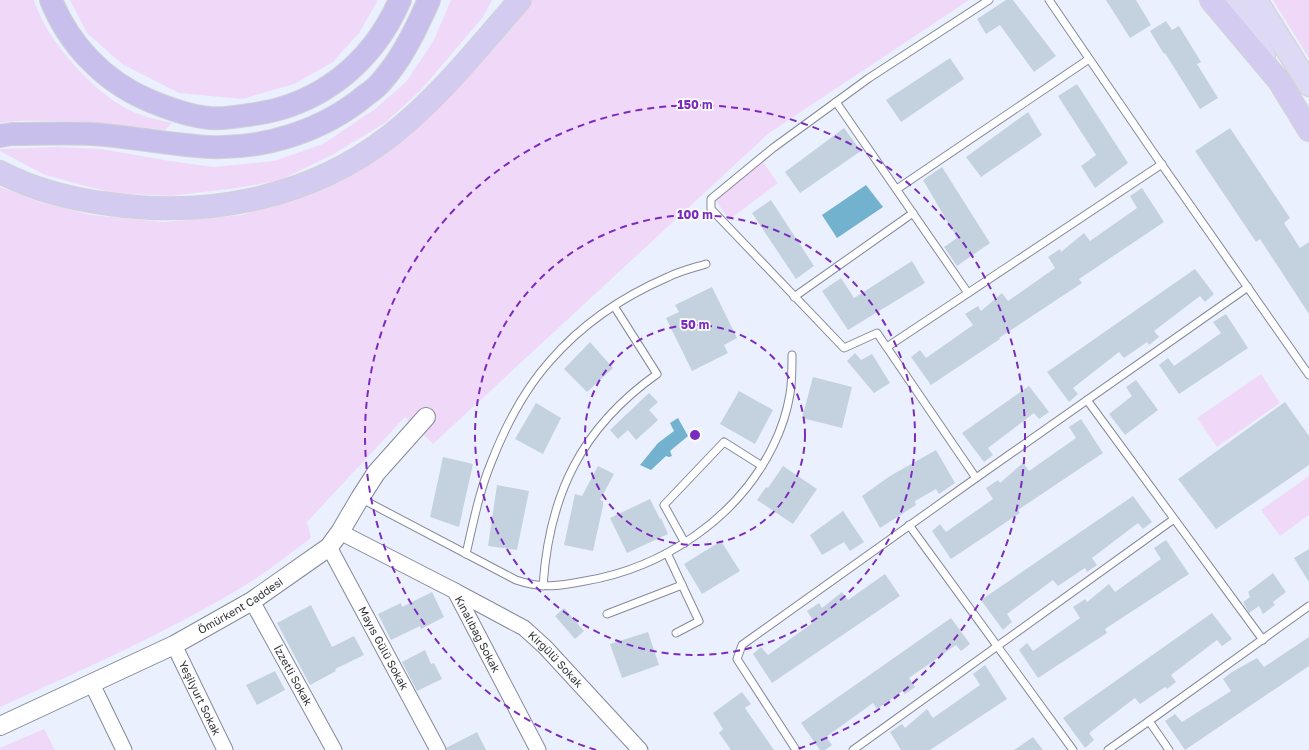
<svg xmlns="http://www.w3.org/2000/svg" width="1309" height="750" font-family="'Golos Text',sans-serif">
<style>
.green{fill:#f0d8f9}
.water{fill:#73b2ce}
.building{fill:#c4d2e0}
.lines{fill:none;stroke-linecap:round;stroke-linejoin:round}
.service-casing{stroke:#858a9b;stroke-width:9}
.minor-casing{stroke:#858a9b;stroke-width:17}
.tertiary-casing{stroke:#858a9b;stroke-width:20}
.primary-casing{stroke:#d1d2d3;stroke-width:24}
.trunk-casing{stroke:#d1d2d3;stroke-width:24}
.motorway-casing{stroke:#d1d2d3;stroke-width:24}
.service{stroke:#fff;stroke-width:7}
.minor{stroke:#fff;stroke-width:15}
.tertiary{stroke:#fff;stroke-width:18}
.primary{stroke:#ded9f4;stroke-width:22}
.trunk{stroke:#d3ccf0;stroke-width:22}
.motorway{stroke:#c8bfed;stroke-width:22}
.ring{fill:none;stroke:#7b2cbf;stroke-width:2;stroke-dasharray:7 5}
.labels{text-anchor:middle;stroke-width:3.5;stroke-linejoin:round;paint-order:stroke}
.street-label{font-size:11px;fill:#2f3138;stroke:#fdfdfd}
.centre{fill:#7b2cbf;stroke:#fdfdfd;stroke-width:2}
.ring-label{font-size:12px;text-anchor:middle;font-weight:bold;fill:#7b2cbf;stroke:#fdfdfd;stroke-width:3.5;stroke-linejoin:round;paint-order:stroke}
</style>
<rect width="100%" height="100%" fill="#ebf0fe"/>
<g class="green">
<path d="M0 0H34C46 41 97 97 136 113 148 118 160 120 172 123L165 130C127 125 90 121 52 121 34 121 17 120 0 123Z"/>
<polygon points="70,0 378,0 359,33 333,62 294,84 242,99 179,93 122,64 87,33"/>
<polygon points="451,0 492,0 483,17 420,91 385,123 332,155 278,181 236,188 171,196 112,193 45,175 0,151 0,149 58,147 101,149 170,161 213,167 274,161 323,144 375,109 406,82 433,42"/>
<path d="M530 0H969L769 133 433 444 405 417 307 522 311 538C289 554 267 572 244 586 166 633 83 670 0 707V187L40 202 91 215 164 222 242 215 301 195 326 184Z"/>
<polygon points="1273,0 1309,0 1309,58"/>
<polygon points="762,161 778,183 729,220 715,199"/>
<polygon points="1261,374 1280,403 1217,447 1197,418"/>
<polygon points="1309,476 1309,515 1280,536 1261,510"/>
<polygon points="44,729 55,750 0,750 0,748"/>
</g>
<g class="water">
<polygon points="866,185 883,207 837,238 822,215"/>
<polygon points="678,418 688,436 670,451 672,456 669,457 666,456 651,470 640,465 658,443 674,431 670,423"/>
</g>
<g class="building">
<polygon points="1006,0 1013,0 1056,56 1034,72 1000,25 986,34 977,19"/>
<polygon points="1106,0 1136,0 1151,25 1130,38"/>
<polygon points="1166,21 1172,30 1179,26 1201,62 1197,64 1218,98 1200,109 1165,53 1164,54 1150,31"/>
<polygon points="950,58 964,79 901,122 886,100"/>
<polygon points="1077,84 1128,163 1095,188 1081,166 1096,155 1058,96"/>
<polygon points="1028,112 1042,135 981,177 966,157"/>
<polygon points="844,128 861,151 800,193 785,172"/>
<polygon points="1230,128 1290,218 1284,223 1300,248 1309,242 1309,314 1260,239 1256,242 1195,151"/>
<polygon points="942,167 990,243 957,266 944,247 957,238 923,180"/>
<polygon points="1142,188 1164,222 1079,279 1082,283 999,338 1000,339 931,385 911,357 920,350 926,358 973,325 965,314 978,306 981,311 1002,293 1008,301 1055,268 1048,257 1060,249 1061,252 1084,233 1090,241 1137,208 1130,196"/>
<polygon points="771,200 814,266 796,279 752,213"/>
<polygon points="912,261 925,283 848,330 822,291 841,278 854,298"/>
<polygon points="1195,269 1214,294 1205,302 1200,296 1154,331 1159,337 1149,345 1147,342 1124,358 1119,352 1073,388 1078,394 1069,402 1047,372"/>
<polygon points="712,287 737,338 724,345 728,353 692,371 666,318 679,312 675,305"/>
<polygon points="1226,314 1248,348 1179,394 1159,365 1168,358 1174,366 1221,333 1213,322"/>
<polygon points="590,342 613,368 587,392 564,369"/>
<polygon points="855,353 861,360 872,354 890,383 874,393 847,361"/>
<polygon points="813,377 852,387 842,428 802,418"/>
<polygon points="1136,380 1158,410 1125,435 1109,414 1132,396 1126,387"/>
<polygon points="1029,386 1049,412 1039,419 1034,413 988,448 993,455 984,462 962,433"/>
<polygon points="739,391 773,410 755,444 720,424"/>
<polygon points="649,393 658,402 649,410 658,420 636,440 628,430 618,439 610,430"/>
<polygon points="1285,402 1309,436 1309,465 1216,529 1178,479"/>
<polygon points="536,403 561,418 543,454 515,439"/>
<polygon points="1081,419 1103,453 1018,510 1020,513 951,559 932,531 940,524 946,532 993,499 986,488 998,480 1000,483 1023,463 1029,471 1076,438 1069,427"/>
<polygon points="936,450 955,483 939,494 936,489 915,501 916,505 880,528 862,496 890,476"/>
<polygon points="443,457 473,464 459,527 430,517"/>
<polygon points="598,466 614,474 600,500 603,501 603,506 593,551 564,545 575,494 582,496"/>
<polygon points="783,466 817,489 793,524 757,500 766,487 768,488"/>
<polygon points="497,485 529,491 517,550 488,546"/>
<polygon points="1133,496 1152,522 1143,529 1138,523 1092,558 1097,565 1087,572 1085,568 1058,586 1053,580 1007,614 1012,622 1003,630 981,600"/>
<polygon points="650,499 660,519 661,518 668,534 627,553 610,518"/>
<polygon points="843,511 864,542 850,551 844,542 822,555 810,535"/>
<polygon points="1166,540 1189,574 1105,629 1107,633 1038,678 1019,650 1027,643 1033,651 1080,618 1073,607 1085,599 1087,602 1109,584 1115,592 1161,559 1154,548"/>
<polygon points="721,541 740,571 702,594 684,564"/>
<polygon points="1309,549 1309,582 1294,558"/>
<polygon points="1273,573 1286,592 1273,602 1275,605 1263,614 1259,606 1249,613 1243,602 1250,597 1248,592"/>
<polygon points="885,574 900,596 772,683 753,654 761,647 768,655 814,622 807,611 819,603 822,608 842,592 848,600"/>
<polygon points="432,592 444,617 421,629 420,626 391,640 378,614 401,603 402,607"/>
<polygon points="311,605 332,647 354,636 364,655 335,669 336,671 310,685 277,623"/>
<polygon points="564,608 584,631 575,639 555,616"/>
<polygon points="1212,613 1232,639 1222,646 1217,640 1171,675 1176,682 1167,689 1165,687 1140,704 1135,698 1089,733 1094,740 1085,748 1063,718"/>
<polygon points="951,618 970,644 961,651 956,645 909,678 915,687 905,694 903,691 877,709 873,703 826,737 832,745 825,750 820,750 801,723"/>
<polygon points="648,632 659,665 622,678 610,644"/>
<polygon points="1309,637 1309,666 1185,750 1165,721 1175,714 1182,722 1231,691 1223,679 1232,672 1257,658 1264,667"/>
<polygon points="425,650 431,664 434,663 442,679 417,691 402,662"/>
<polygon points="985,665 1007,699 930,750 901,750 890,732 902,724 905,728 927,709 933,718 980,685 973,674"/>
<polygon points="275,671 285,690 257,705 246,685"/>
<polygon points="742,692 751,704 745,708 774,750 731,750 719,733 723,729 713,713"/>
<polygon points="477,732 486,750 447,750 446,748"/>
<polygon points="1033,737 1043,750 1014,750"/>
</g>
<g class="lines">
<defs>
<g id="service">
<polyline points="1049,0 1153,152 1309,375"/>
<polyline points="836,102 968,293"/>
<polyline points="897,189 1089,59"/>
<polyline points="794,297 913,213"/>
<polyline points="887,347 1162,164"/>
<polyline points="1087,400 1263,640"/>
<polyline points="976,478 1248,287"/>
<path d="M360 498 516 580C542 589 559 586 585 581 663 568 738 518 773 446 781 430 787 412 790 394 792 382 792 368 792 355"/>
<polyline points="909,525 1073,750"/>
<polyline points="685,543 664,505 724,442 762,466"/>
<path d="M466 554C473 524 479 492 491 463 505 427 524 390 550 361 582 324 624 296 668 277 680 271 693 268 706 264"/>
<path d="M543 586C549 495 581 428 657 374L614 306"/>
<polyline points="607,614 682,585 667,553"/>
<polyline points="676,633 699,621 682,585"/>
<polyline points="1149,721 1309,606"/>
<polyline points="796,750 737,659 742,645 976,478 877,333 844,348 711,209 711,199 773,148 869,78 989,0"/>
<polyline points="853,750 1174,519"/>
<polyline points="1108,750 1149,721 1169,750"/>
</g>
<g id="minor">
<path id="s1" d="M340 532 455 591 538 750"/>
<path id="s2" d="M329 547 438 750"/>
<path id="s3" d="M455 591 524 628 545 647 640 750"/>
<path id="s4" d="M252 601 334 750"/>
<path id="s5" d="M174 645 225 750"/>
<polyline points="92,684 124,750"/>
</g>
<g id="tertiary">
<path id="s6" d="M0 726 174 645 252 601 329 547 340 532 360 498 376 473 426 417"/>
</g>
<g id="primary">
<polyline points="1233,0 1264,55"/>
<polyline points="1256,0 1309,85"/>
</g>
<g id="trunk">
<polyline points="1211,0 1279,81 1309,130"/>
<path d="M0 172C34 190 71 199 109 204 208 218 311 198 391 135 440 97 479 46 520 0"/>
</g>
<g id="motorway">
<path d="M51 0C69 45 104 81 148 100 167 108 188 116 209 118 221 119 236 117 248 115 318 107 372 64 400 0"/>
<path d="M0 136 12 134C38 134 65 133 91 134 130 136 169 145 209 147 265 149 323 131 366 95 372 91 378 86 382 81 403 57 416 29 429 0"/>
</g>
</defs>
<use href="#service" class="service-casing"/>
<use href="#minor" class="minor-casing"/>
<use href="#tertiary" class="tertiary-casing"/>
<use href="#primary" class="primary-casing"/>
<use href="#trunk" class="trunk-casing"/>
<use href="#motorway" class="motorway-casing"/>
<use href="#service" class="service"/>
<use href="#minor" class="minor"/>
<use href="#tertiary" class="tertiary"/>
<use href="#primary" class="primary"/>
<use href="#trunk" class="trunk"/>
<use href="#motorway" class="motorway"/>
</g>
<g class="ring">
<circle cx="695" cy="435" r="110"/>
<circle cx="695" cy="435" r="220"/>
<path d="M596 750A330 330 0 1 1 794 750"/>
</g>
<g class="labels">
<g class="street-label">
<text dy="4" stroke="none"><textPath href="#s6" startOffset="269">Ömürkent Caddesi</textPath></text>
<text dy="4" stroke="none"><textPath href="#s1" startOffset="178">Kınalıbağ Sokak</textPath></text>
<text dy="4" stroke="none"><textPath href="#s2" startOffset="115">Mayıs Gülü Sokak</textPath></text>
<text dy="4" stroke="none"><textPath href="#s3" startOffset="123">Kirgülü Sokak</textPath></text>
<text dy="4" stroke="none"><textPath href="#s4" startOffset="85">İzzetli Sokak</textPath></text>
<text dy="4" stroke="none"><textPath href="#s5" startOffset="59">Yeşilyurt Sokak</textPath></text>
</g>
</g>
<circle cx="695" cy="435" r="6" class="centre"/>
<g class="ring-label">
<text x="695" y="109">150 m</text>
<text x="695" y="219">100 m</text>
<text x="695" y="329">50 m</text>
</g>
</svg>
